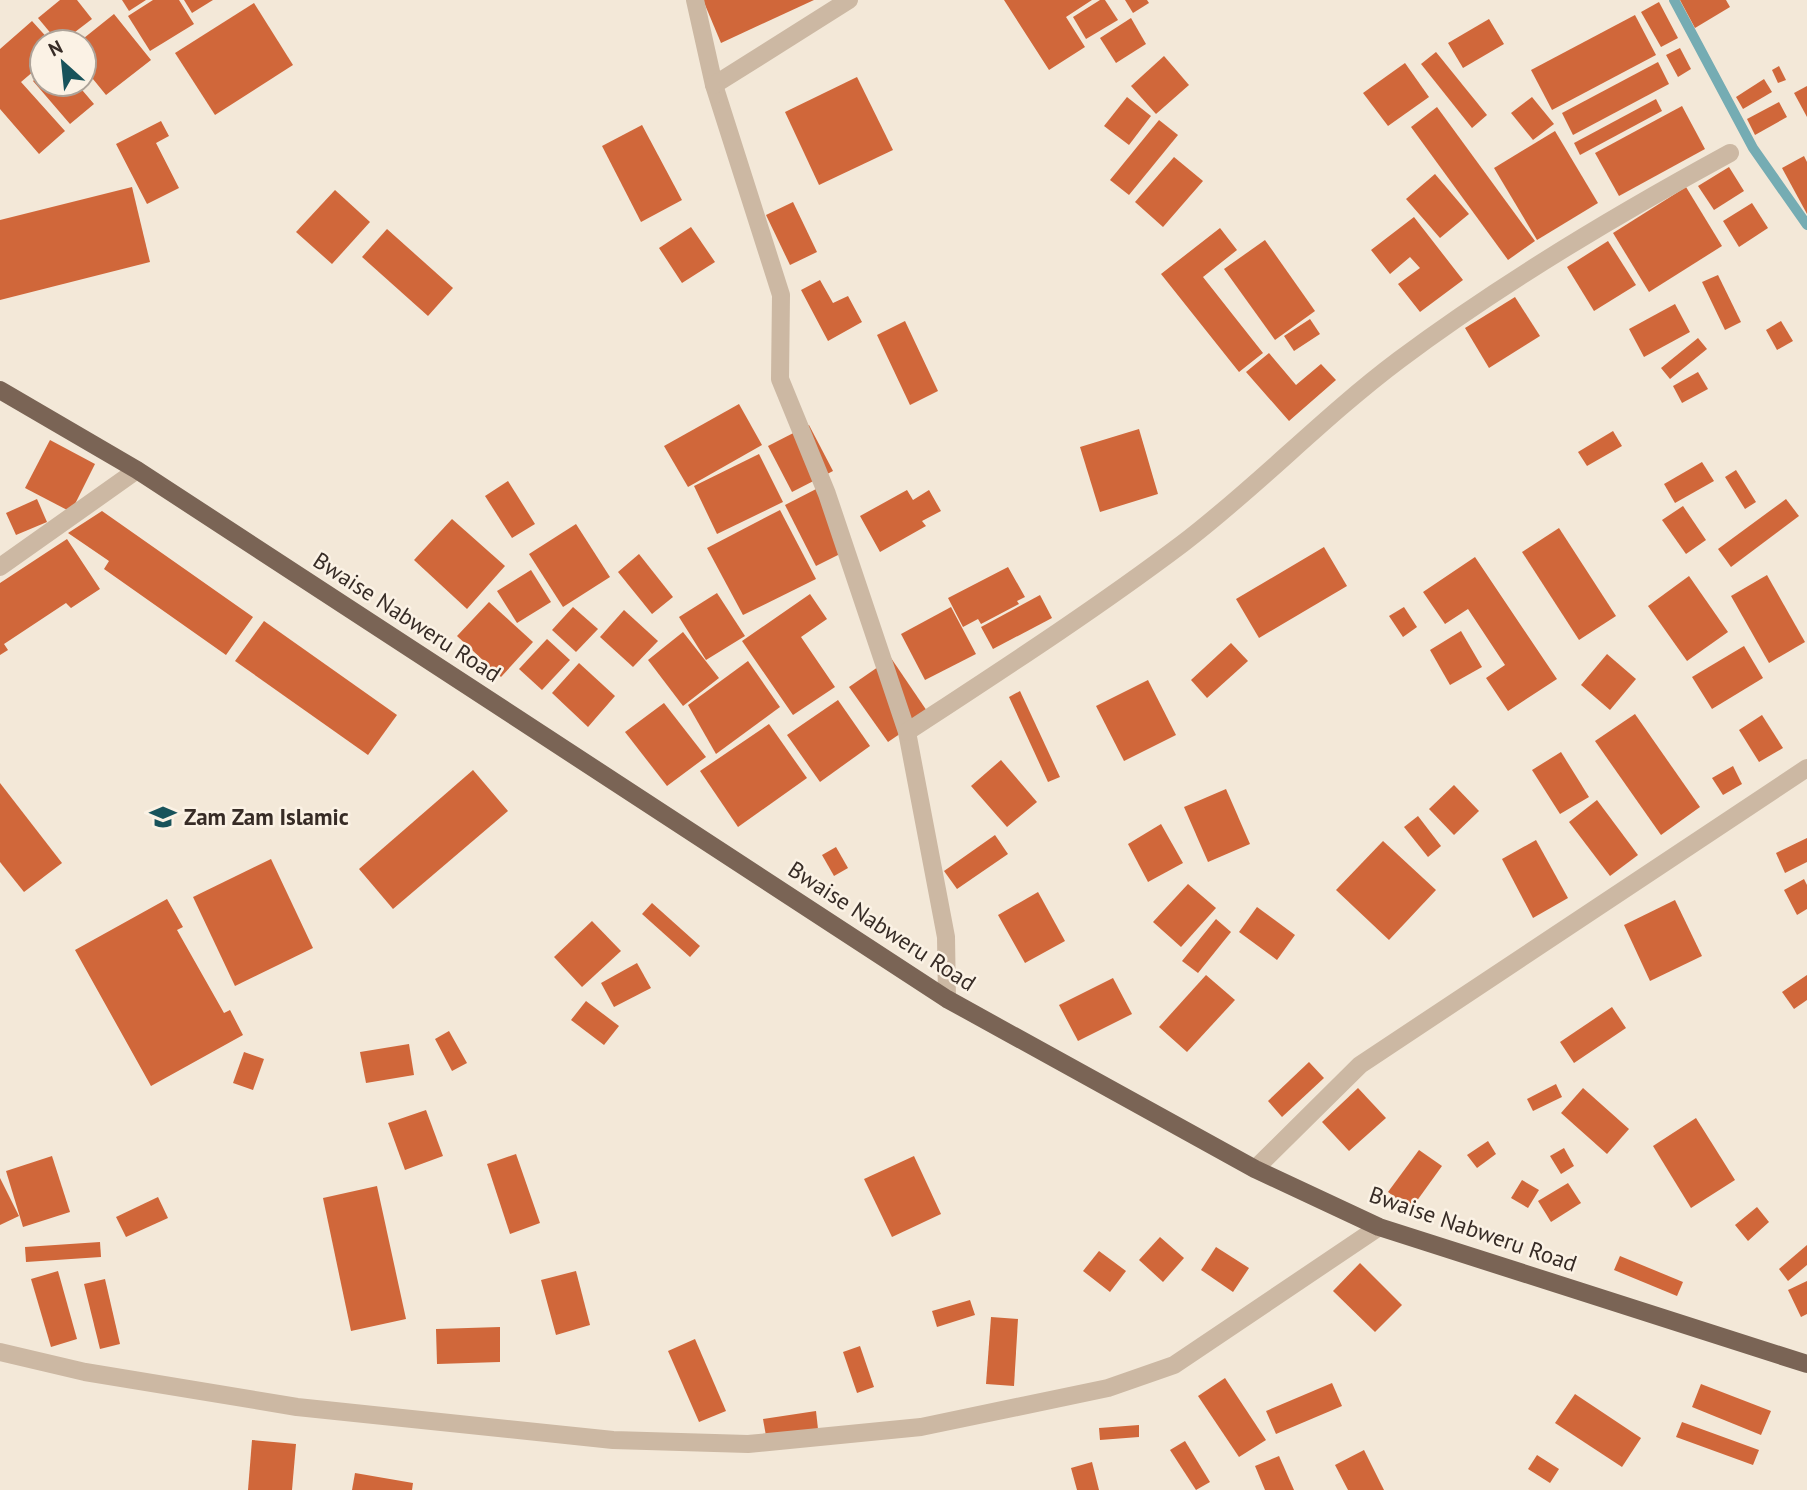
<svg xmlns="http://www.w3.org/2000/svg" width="1807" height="1490" font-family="'PT Sans',sans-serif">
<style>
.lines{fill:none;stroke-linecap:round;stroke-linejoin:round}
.stream{stroke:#75acb3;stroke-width:10}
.building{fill:#d0673a}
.minor{stroke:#ccb8a3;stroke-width:18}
.major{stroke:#7a6455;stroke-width:18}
.labels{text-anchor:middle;stroke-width:5;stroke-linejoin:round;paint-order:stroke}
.street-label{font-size:23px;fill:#372c26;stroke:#fbf2e5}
.poi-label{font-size:23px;font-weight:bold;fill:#372c26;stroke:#fbf2e5;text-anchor:start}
</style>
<rect width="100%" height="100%" fill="#f3e8d8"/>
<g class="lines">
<polyline class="stream" points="1674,0 1753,148 1807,225"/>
</g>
<g class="building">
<polygon points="60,0 77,0 92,19 62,42 58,42 38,18"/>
<polygon points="122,0 146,0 129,11"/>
<polygon points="153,0 179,0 194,24 150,51 128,16"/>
<polygon points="184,0 213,0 192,13"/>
<polygon points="703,0 814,0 721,43"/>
<polygon points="1004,0 1092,0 1066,17 1085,47 1049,70"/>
<polygon points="1100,0 1105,0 1118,20 1086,39 1073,17"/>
<polygon points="1125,0 1147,0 1149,3 1133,13"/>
<polygon points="1680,0 1726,0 1730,7 1695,28"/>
<polygon points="1659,2 1678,38 1661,47 1641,12"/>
<polygon points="254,3 293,65 215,115 175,53"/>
<polygon points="114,14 151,60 106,95 84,68 84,42 79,42"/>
<polygon points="1635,15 1656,55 1552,110 1531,70"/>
<polygon points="1131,18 1146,44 1116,63 1100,38"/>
<polygon points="1489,19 1504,44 1463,68 1448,43"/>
<polygon points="32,21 51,42 42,42 42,64 21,82 65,131 39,154 0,109 0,49"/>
<polygon points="1680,48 1691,69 1678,77 1666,55"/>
<polygon points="1436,52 1487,115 1472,128 1421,64"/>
<polygon points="1164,56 1189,85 1156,114 1131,86"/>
<polygon points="1658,62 1669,84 1573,135 1562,113"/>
<polygon points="1405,63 1429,97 1388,126 1363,93"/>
<polygon points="1779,66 1786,80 1778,83 1772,70"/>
<polygon points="42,73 42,84 77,84 94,104 70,124 33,81"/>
<polygon points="857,77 893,150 819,185 785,112"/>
<polygon points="1764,79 1772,92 1743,109 1736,97"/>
<polygon points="1807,86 1807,117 1794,93"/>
<polygon points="1127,97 1151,116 1129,145 1104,126"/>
<polygon points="1532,97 1554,124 1533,140 1511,113"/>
<polygon points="1656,99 1662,111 1580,155 1574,143"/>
<polygon points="1779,102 1787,117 1755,135 1747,119"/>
<polygon points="1682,106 1705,149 1619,196 1595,153"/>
<polygon points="1437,107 1535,241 1508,260 1411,127"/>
<polygon points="1159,120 1178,135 1129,195 1110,180"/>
<polygon points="161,121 169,136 156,143 179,188 147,204 116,144"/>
<polygon points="642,125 682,200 641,222 602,146"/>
<polygon points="1555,131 1598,203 1537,240 1494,168"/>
<polygon points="1804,156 1807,162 1807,214 1782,168"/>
<polygon points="1174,157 1203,181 1163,227 1135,202"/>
<polygon points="1729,167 1744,191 1714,210 1698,186"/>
<polygon points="1435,174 1469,214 1440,238 1406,199"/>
<polygon points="132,187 150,262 0,300 0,220"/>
<polygon points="1686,187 1722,246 1649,292 1613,233"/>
<polygon points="335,190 370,222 332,264 296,232"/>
<polygon points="793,202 817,252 790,265 766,215"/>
<polygon points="1752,203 1768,228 1739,247 1723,221"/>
<polygon points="1414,217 1463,280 1420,312 1398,284 1420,268 1410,257 1390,274 1371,250"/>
<polygon points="691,227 715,262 682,283 659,248"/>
<polygon points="1220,228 1237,250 1203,277 1263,353 1239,372 1161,274"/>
<polygon points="387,229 453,288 428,316 362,257"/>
<polygon points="1265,240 1315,311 1275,340 1224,269"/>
<polygon points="1608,241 1636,285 1594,311 1567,267"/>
<polygon points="1718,275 1741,322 1725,330 1702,282"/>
<polygon points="820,280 833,303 848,296 862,322 828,341 801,290"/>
<polygon points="1515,297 1540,336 1489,368 1465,328"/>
<polygon points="1675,304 1690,332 1644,357 1629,329"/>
<polygon points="1310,319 1320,334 1294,351 1284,336"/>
<polygon points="905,321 938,391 910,405 877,335"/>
<polygon points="1781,321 1793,341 1777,350 1766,330"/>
<polygon points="1698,338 1707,349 1670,379 1661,368"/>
<polygon points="1269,353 1296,385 1321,364 1336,380 1289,421 1246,372"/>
<polygon points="1698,372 1708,389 1682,403 1673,386"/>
<polygon points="739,404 762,445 688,487 664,446"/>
<polygon points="809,425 833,471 792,492 768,446"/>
<polygon points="1139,429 1158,494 1100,512 1080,447"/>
<polygon points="1613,431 1622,446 1587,466 1578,452"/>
<polygon points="50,440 95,464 71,512 25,488"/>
<polygon points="759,454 783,502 717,534 694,486"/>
<polygon points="1702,462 1714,481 1675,503 1664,484"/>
<polygon points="1736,470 1756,502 1745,509 1725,477"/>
<polygon points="508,481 535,524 512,538 485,496"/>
<polygon points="820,487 852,548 816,566 785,505"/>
<polygon points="907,490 913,500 929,490 941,511 922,521 926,526 880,552 860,516"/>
<polygon points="37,499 47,522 16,535 6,513"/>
<polygon points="1786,499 1799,516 1731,567 1718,549"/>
<polygon points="1683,506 1706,540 1686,554 1662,520"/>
<polygon points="780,510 816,579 743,615 707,548"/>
<polygon points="102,511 253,617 226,655 104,569 109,561 68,533"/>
<polygon points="452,519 505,566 467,609 414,560"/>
<polygon points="576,524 610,577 563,607 529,554"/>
<polygon points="1559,528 1616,616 1579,640 1522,552"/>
<polygon points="67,539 100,589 71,608 66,603 4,644 8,650 0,655 0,583"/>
<polygon points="1324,547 1347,586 1259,638 1236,599"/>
<polygon points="639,554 673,597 652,614 618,572"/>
<polygon points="1475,557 1557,679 1508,711 1486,678 1505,665 1468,609 1445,624 1423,592"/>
<polygon points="1008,567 1025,597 1017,601 1019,604 981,624 978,619 963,627 948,598"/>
<polygon points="531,570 551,602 517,623 497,591"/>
<polygon points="1767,575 1805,642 1769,663 1731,596"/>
<polygon points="1689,576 1728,632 1687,661 1648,606"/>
<polygon points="717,593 745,636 706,660 679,617"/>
<polygon points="810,594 827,619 801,637 835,687 793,715 742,641"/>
<polygon points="1040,595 1052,618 993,649 981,627"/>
<polygon points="489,602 533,642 501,677 457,636"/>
<polygon points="573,607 598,629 576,652 552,630"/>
<polygon points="951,607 976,654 925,680 901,634"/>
<polygon points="1404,607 1417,627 1403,637 1389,616"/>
<polygon points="624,610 658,641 633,667 600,637"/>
<polygon points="264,621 397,715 368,755 235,661"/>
<polygon points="1461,631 1482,667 1450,685 1430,650"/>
<polygon points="683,632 719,678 683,706 648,660"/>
<polygon points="547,639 570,660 542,690 519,669"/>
<polygon points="1231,643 1248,661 1207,698 1191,680"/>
<polygon points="1744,646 1763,678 1712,709 1692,677"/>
<polygon points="1607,654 1636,679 1610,710 1581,685"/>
<polygon points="891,658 929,714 888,742 849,687"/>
<polygon points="748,661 780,707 716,754 688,705"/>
<polygon points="579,663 615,696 588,727 552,693"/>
<polygon points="1148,680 1176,735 1124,761 1096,706"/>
<polygon points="1020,691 1060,777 1048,782 1009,697"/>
<polygon points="838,700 870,746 820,782 787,735"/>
<polygon points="664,703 706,757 667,786 625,732"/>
<polygon points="1635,714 1700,807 1661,835 1595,741"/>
<polygon points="1762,715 1783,748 1759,762 1739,730"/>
<polygon points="769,724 807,778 738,827 700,771"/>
<polygon points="1561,752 1589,797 1560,814 1532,770"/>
<polygon points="1001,760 1037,802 1007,827 971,786"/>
<polygon points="1733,766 1742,784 1723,795 1712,778"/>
<polygon points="473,770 508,811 393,909 359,869"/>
<polygon points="0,783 62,863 24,892 0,862"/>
<polygon points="1454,785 1479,811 1454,835 1429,809"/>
<polygon points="1226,789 1250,844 1208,862 1184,807"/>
<polygon points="1597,800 1638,855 1610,876 1569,822"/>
<polygon points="1418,816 1441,846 1428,857 1404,827"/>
<polygon points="1161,824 1183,863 1148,882 1128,844"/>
<polygon points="995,835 1008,854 957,889 944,871"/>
<polygon points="1807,838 1807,862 1785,873 1776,853"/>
<polygon points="1536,840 1568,898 1533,918 1502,859"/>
<polygon points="1383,841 1436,890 1389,940 1336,890"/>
<polygon points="836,847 848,868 834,876 822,855"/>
<polygon points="271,859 313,948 235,986 193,897"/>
<polygon points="1804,879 1807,885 1807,909 1797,915 1784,890"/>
<polygon points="1188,884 1216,908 1181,947 1153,922"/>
<polygon points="1038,892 1065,941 1025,963 998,915"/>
<polygon points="167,899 183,927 177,930 224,1013 230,1010 243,1035 151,1086 75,950"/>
<polygon points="1675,900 1702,956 1650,981 1624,925"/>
<polygon points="652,903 700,946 690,957 642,914"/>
<polygon points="1257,907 1295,935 1277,960 1239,932"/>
<polygon points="1216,919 1231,932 1198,973 1182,961"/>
<polygon points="592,921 621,951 582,987 554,957"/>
<polygon points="637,963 651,988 614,1007 601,983"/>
<polygon points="1206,975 1235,1000 1187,1052 1159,1027"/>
<polygon points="1807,975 1807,1000 1794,1009 1782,992"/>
<polygon points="1113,978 1132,1014 1078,1041 1059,1005"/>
<polygon points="586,1001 619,1026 604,1045 571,1020"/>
<polygon points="1612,1007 1626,1028 1574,1063 1560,1042"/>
<polygon points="449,1031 467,1063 452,1071 435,1039"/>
<polygon points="409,1044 414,1075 366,1083 360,1052"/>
<polygon points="244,1052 264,1059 253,1090 233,1083"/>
<polygon points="1309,1062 1324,1078 1282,1117 1268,1101"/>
<polygon points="1556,1084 1562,1097 1533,1111 1527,1099"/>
<polygon points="1358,1088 1386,1118 1349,1151 1322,1122"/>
<polygon points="1583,1088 1629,1129 1607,1154 1561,1113"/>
<polygon points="426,1110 443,1156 405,1170 388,1123"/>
<polygon points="1696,1118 1735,1180 1691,1208 1653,1146"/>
<polygon points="1488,1141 1496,1154 1477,1168 1467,1155"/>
<polygon points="1564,1148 1574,1166 1561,1174 1550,1156"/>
<polygon points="1419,1150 1442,1166 1411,1209 1388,1192"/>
<polygon points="516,1154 540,1223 510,1234 487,1164"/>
<polygon points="52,1156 70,1212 23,1227 6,1171"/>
<polygon points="914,1156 941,1214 892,1237 864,1179"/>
<polygon points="0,1178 19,1216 0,1225"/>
<polygon points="1522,1180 1539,1190 1528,1208 1511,1198"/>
<polygon points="1568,1183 1581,1203 1551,1222 1538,1201"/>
<polygon points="377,1186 406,1319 351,1331 323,1198"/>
<polygon points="158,1197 168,1218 126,1237 116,1217"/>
<polygon points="1757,1207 1769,1222 1748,1241 1735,1225"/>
<polygon points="1160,1237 1184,1258 1163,1282 1139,1260"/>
<polygon points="100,1242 101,1257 26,1262 25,1247"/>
<polygon points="1807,1245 1807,1265 1788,1281 1779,1269"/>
<polygon points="1216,1247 1249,1268 1233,1292 1201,1270"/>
<polygon points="1099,1251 1126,1271 1110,1292 1083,1271"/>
<polygon points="1620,1256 1683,1282 1677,1296 1614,1270"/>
<polygon points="1360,1263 1402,1305 1375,1332 1333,1291"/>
<polygon points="58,1271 77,1339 51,1347 31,1279"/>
<polygon points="576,1271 590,1325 556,1335 541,1280"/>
<polygon points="105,1279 120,1344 100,1349 84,1284"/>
<polygon points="1807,1281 1807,1314 1801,1317 1788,1290"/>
<polygon points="970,1300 975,1315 937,1327 932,1311"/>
<polygon points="991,1317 1018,1319 1014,1386 986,1384"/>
<polygon points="500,1327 500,1362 437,1364 436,1329"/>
<polygon points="695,1339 726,1411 699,1422 668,1351"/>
<polygon points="860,1346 874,1387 857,1393 843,1352"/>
<polygon points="1225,1378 1266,1440 1239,1457 1198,1396"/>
<polygon points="1332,1383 1342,1406 1276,1434 1266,1411"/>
<polygon points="1701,1384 1771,1411 1761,1435 1692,1407"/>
<polygon points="1575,1394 1641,1438 1622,1467 1555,1423"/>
<polygon points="816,1411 818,1429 766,1436 763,1419"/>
<polygon points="1682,1422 1759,1450 1753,1465 1676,1437"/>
<polygon points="1139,1425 1139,1437 1100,1440 1099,1428"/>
<polygon points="252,1440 296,1444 292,1490 248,1490"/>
<polygon points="1185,1441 1210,1482 1196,1490 1170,1450"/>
<polygon points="1364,1450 1384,1490 1348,1490 1335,1465"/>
<polygon points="1537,1455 1559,1469 1550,1483 1528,1469"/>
<polygon points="1279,1456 1294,1490 1265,1490 1255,1466"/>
<polygon points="1092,1462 1099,1490 1077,1490 1071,1468"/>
<polygon points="355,1473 413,1483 412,1490 352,1490"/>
</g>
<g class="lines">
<g class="minor">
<polyline points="695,0 714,85 781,295 780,379 827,494 907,732 946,937 947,999"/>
<polyline points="714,85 849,0"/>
<polyline points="0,567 137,470"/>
<path d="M907 732C1000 671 1093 611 1182 544 1257 487 1323 417 1399 360 1503 282 1616 215 1730 153"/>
<polyline points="1255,1169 1360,1065 1807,768"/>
<polyline points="0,1352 85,1372 297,1407 613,1440 748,1444 921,1427 1108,1388 1174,1365 1379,1227"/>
</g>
<polyline class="major" points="0,390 137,470 947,999 1255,1169 1379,1227 1807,1364"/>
</g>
<defs>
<symbol id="school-bare" viewBox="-9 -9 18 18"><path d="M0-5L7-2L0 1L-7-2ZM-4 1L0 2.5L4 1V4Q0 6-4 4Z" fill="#18535b" stroke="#fbf2e5" stroke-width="2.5" paint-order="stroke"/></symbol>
</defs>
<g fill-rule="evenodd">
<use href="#school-bare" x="144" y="798" width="38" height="38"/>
</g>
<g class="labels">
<g class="street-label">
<text transform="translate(407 617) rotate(33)" y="8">Bwaise Nabweru Road</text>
<text transform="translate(882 926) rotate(33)" y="8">Bwaise Nabweru Road</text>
<text transform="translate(1473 1229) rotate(19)" y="8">Bwaise Nabweru Road</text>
</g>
<g class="poi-label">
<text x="184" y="825">Zam Zam Islamic</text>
</g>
</g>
<g transform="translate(63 63) rotate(333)"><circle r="33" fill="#fbf2e5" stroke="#ada399" stroke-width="2"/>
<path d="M0-5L12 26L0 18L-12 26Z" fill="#18535b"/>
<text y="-10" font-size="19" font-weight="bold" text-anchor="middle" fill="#372c26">N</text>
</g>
</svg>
